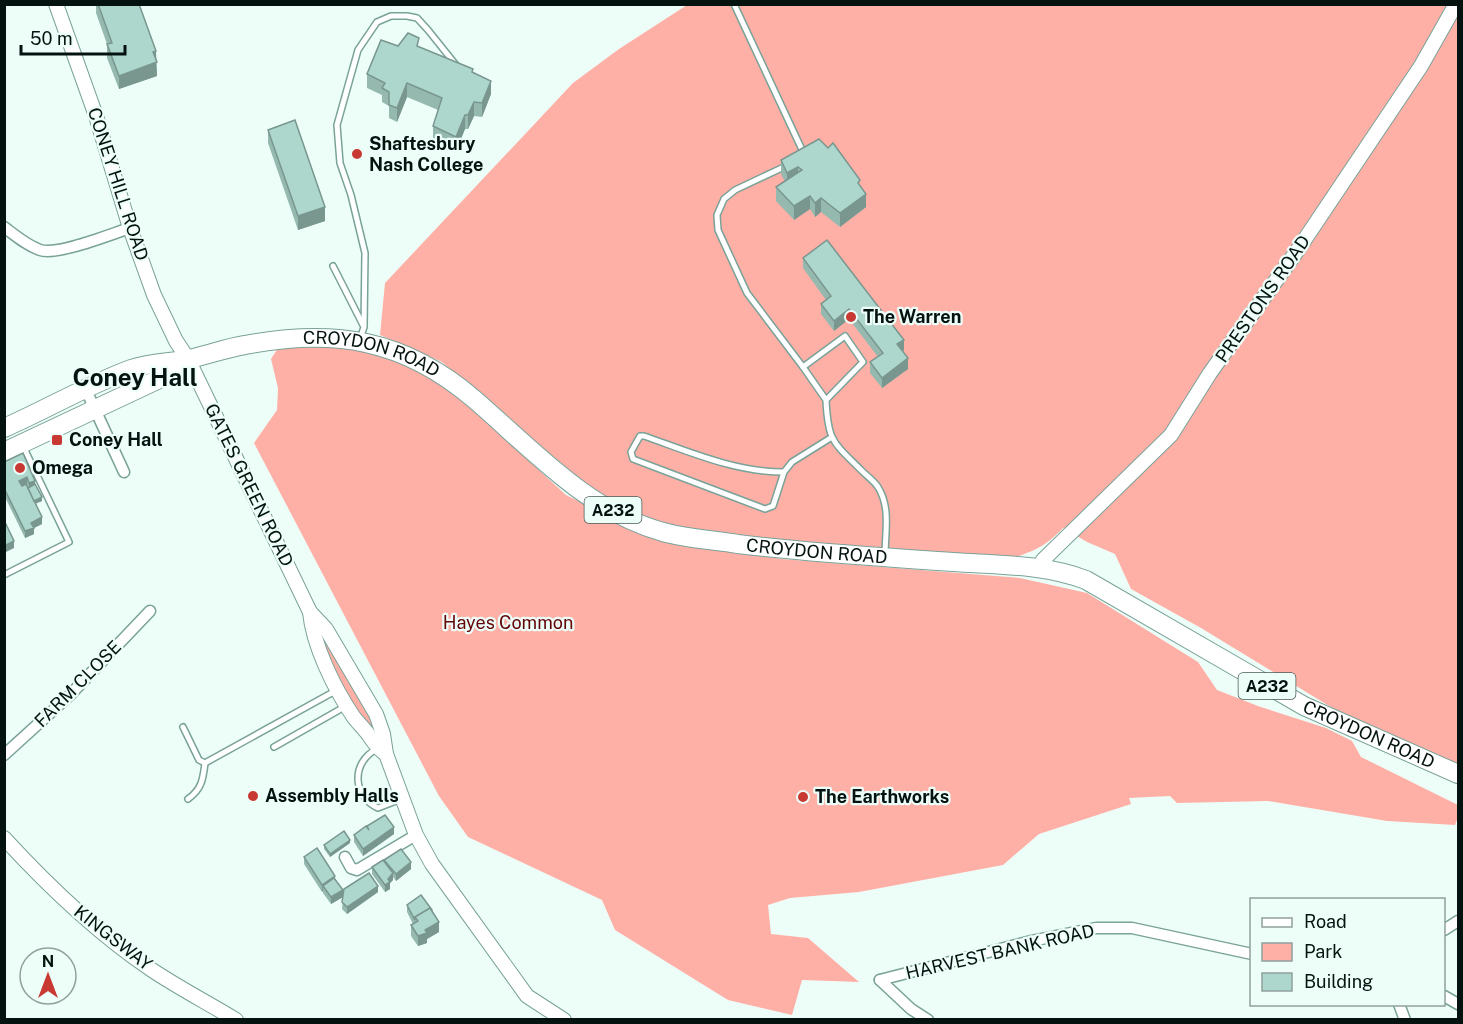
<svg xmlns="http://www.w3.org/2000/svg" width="1463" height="1024" font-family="'Public Sans',sans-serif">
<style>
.green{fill:#ffb0a6}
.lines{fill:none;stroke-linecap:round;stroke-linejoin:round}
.service-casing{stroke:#79a298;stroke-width:8}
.minor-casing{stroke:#79a298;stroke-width:13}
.tertiary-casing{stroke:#79a298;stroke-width:16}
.trunk-casing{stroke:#79a298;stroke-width:20}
.service{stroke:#fff;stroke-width:5}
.minor{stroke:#fff;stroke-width:10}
.tertiary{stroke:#fff;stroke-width:14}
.trunk{stroke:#fff;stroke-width:18}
.wall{fill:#95b9af}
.shaded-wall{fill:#79968f}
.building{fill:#add7cc;stroke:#79968f;stroke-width:1.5}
.poi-dot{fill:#c73932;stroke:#edfef9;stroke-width:2}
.labels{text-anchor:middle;stroke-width:4.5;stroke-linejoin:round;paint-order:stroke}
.shield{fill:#edfef9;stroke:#4a5a56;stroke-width:1.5}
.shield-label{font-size:16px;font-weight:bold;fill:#041310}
.poi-label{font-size:18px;font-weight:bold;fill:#041310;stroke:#edfef9;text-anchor:start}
.street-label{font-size:18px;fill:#041310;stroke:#edfef9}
.park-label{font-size:18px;fill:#630507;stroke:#edfef9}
.district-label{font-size:24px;font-weight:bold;fill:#041310;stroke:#edfef9}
</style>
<rect width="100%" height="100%" fill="#edfef9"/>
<g class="green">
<path d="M687 5H1458V764L1334 709 1201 628 1131 589 1115 554 1087 542 1063 528C1048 544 1037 550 1016 557L782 542 662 525 577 482 442 362 380 335 385 283 573 83 619 49Z"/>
<polygon points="377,346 435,375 566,495 659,541 782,559 1020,578 1087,593 1198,662 1217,690 1258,706 1326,728 1352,741 1361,757 1458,805 1458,817 1455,825 1387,821 1268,801 1177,803 1170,796 1129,798 1131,804 1039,834 1003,865 859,892 790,898 768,905 771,934 808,938 859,982 802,980 792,1015 728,1000 615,930 602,900 468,837 439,796 254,443 277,410 278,388 271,359 278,348"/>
<polygon points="321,630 375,726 377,738 348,699 319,632"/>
</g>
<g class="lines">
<defs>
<g id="service">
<polyline points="734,4 804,154"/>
<polyline points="786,166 735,190 724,199 717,215 718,230 747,293 803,367"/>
<polyline points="333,266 363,325"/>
<polyline points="360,339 364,327 365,253 351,195 340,163 337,125 358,50 377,22 391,16 407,16 417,18 428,30 456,65"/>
<path d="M826 400 803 367 845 336 863 362 826 400C828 442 833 442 862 471 867 476 874 481 878 487 891 508 885 532 885 556"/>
<path d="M784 472C735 472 690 452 644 436H640L631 452 633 459 765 509 773 506 784 472 792 462 832 437"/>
<polyline points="4,575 69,542 23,446"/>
<polyline points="183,727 199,760 205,763 337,690"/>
<polyline points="274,747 346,706"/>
<path d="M377 749C351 762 352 796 378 808L401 799"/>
<path d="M188 799C202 789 203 779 205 763"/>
</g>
<g id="minor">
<path d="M4 227C16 236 26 245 40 250 57 256 111 234 130 228"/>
<polyline points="86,390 124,472"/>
<polyline points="4,755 70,695 150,611"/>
<polyline points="345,857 351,868 357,870 416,835"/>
<polyline points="1444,930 1458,921"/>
<polyline points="880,980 1031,941 1096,928 1132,928 1252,954"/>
<polyline points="880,980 911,1009 928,1020"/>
<polyline points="1444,996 1458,1004"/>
<polyline points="1399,1004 1405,1020"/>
</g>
<g id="tertiary">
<polyline points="56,4 96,116 130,228 154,295 176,341 188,359 310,612 326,629 376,714 383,734 386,754 416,835 432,864 527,996 564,1020"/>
<polyline points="1039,568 1043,560 1171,435 1210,373 1297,251 1421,66 1456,4"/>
<path d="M310 612C313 645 334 688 353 716 357 722 363 727 368 734 374 742 377 749 386 754"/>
<path d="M4 838C49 887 97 933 152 970 179 988 208 1003 236 1020"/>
</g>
<g id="trunk">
<path id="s1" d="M4 428C47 409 88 385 131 369 151 362 169 363 189 359 208 355 226 348 245 345 334 328 404 339 474 399 532 449 587 511 663 532 688 539 714 540 738 544 810 553 882 557 953 562 998 565 1044 564 1086 580L1304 706 1458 774"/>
<polyline points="4,452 157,380 187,360"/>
</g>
</defs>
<use href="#service" class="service-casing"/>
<use href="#minor" class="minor-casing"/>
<use href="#tertiary" class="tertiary-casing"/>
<use href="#trunk" class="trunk-casing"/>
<use href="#service" class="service"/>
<use href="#minor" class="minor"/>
<use href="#tertiary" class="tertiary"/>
<use href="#trunk" class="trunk"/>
</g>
<g class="wall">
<polygon points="96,4 139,4 156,60 157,76 119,89 107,58 107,44 96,13"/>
<polygon points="398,46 419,47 473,72 491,94 482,117 474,116 468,129 465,129 456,151 433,140 433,126 438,110 407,97 397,122 389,118 389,106 382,102 382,95 367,88 367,74"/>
<polygon points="268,130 325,221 298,230 268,143"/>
<polygon points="781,160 860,186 866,207 840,227 821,212 815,217 810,209 794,220 776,201 776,187 785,182 781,174"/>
<polygon points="803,258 904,350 902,351 908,369 882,388 870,373 870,362 878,357 849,319 834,331 821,314 821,304 826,300 803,268"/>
<polygon points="4,462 35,484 42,501 35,504 42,524 34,528 34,534 25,538 4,495"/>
<polygon points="367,826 394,834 363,856 354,842 354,835 367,828"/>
<polygon points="350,843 330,857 324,849 324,845"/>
<polygon points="304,857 335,878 343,896 378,892 347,914 342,909 343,897 331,904 323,893 323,891 322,892 304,864"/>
<polygon points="384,860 411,869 396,881 393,877 393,880 390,883 390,889 385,892 372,874 372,867 384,862"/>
<polygon points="407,905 432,913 439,932 427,939 427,943 418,946 411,936 411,925 413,924 407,912"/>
</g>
<g class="shaded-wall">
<polygon points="156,51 157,76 119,89 119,76 153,52"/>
<polygon points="491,81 491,94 482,117 482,103"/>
<polygon points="407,83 407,97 397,122 397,108"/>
<polygon points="474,102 474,116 468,129 468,115"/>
<polygon points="465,115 465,129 456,151 456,137"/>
<polygon points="798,167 798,181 787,186 787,173"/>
<polygon points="866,194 866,207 840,227 840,213"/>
<polygon points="810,196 810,209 794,220 794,206"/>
<polygon points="821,198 821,212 815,217 815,203"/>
<polygon points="325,207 325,221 298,230 298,216"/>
<polygon points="849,309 849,319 834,331 834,321"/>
<polygon points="904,340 904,350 897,355 897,344"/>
<polygon points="908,358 908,369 882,388 882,378"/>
<polygon points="27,477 27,484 19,487 19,481"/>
<polygon points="35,481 35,487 29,490 29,483"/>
<polygon points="42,497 42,501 34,504 34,501"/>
<polygon points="42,517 42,524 34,528 34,534 25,538 25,531 31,523"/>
<polygon points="14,541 14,548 6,552 6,545"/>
<polygon points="394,827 394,834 363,856 363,849"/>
<polygon points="350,840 350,843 330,857 330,854"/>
<polygon points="411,862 411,869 396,881 396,874"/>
<polygon points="393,873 393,880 390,883 390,889 385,892 385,885 388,879"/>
<polygon points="335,876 335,882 323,886 323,891 322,892 322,885"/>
<polygon points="378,886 378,892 347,914 347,907"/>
<polygon points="343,890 343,897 331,904 331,897"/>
<polygon points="439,922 439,932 427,939 427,943 418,946 418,936 425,930"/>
</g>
<g class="building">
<polygon points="98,4 139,4 156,51 153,52 157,62 119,76 107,44 112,43"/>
<polygon points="408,33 419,38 417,46 473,69 472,72 491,81 482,103 474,102 468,115 465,115 456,137 433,126 442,98 407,83 397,108 389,105 389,92 382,88 385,83 367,74 381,40 398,46"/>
<polygon points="295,120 325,207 298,216 268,130"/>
<polygon points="819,139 828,148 833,143 860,180 858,183 866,194 840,213 821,198 815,203 810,196 794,206 776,187 802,170 798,167 787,173 781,160"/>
<polygon points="827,240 904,340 897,344 908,358 882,378 870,362 883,353 849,309 834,321 821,304 831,296 803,258"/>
<polygon points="23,453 35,481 29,483 27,477 19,481 22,486 26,484 42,517 31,523 34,528 25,531 4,488 4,462"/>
<polygon points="35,484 42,497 34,501 28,488"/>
<polygon points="4,520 14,541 6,545 4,543"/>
<polygon points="385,815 394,827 363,849 354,835 366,826 369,830 367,826"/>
<polygon points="344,831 350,840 330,854 324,845"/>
<polygon points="317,848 335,876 322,885 304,857"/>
<polygon points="401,849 411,862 396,874 384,860"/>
<polygon points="383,860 393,873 388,879 390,882 385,885 372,867"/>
<polygon points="369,873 378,886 347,907 342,902 344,889"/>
<polygon points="334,878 343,890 331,897 323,886"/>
<polygon points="421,895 432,910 431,911 430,908 415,917 415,920 407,905"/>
<polygon points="430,908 439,922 425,930 427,933 418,936 411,925 418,921 415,917"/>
</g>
<g class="poi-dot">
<circle cx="357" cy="154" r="6"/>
<circle cx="851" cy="317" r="6"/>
<rect x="51" y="434" width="12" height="12" rx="3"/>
<circle cx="20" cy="468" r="6"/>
<circle cx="253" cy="796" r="6"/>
<circle cx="803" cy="797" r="6"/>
</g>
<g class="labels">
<g class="shield">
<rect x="584.5" y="497" width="57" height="26" rx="4.5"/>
<rect x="1238.5" y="673" width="57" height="26" rx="4.5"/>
</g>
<g class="shield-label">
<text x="613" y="516">A232</text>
<text x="1267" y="692">A232</text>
</g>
<g class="poi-label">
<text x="369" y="150">Shaftesbury<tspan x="369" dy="21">Nash College</tspan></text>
<text x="863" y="323">The Warren</text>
<text x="69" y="446">Coney Hall</text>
<text x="32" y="474">Omega</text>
<text x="265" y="802">Assembly Halls</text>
<text x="815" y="803">The Earthworks</text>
</g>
<g class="street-label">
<text transform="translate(118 184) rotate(72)" y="6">CONEY HILL ROAD</text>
<text transform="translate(1263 299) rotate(-55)" y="6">PRESTONS ROAD</text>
<text dy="6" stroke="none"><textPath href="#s1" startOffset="386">CROYDON ROAD</textPath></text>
<text transform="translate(249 485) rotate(64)" y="6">GATES GREEN ROAD</text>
<text dy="6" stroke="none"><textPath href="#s1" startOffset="890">CROYDON ROAD</textPath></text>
<text transform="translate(78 684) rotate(-45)" y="6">FARM CLOSE</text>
<text dy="6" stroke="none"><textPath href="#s1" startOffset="1484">CROYDON ROAD</textPath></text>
<text transform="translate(113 938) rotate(38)" y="6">KINGSWAY</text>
<text transform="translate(1000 952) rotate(-13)" y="6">HARVEST BANK ROAD</text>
</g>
<g class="park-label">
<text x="508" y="629">Hayes Common</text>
</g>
<g class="district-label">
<text x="135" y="386">Coney Hall</text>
</g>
</g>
<rect width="1463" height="1024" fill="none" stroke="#041310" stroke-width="12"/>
<rect x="1250" y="898" width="195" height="108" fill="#edfef9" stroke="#90a09c" stroke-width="1.5"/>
<rect x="1262" y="918" width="30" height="9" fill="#ffffff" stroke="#90a09c" stroke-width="1.5"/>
<text x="1304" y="928" font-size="18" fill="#041310">Road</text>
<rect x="1262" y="943" width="30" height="18" fill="#ffb0a6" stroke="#90a09c" stroke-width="1.5"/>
<text x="1304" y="958" font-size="18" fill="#041310">Park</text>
<rect x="1262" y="973" width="30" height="18" fill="#add7cc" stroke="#90a09c" stroke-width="1.5"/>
<text x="1304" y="988" font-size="18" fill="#041310">Building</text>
<g transform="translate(48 976)"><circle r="28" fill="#edfef9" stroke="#90a09c" stroke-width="1.5"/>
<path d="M0-4.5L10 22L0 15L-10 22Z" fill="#c73932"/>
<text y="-9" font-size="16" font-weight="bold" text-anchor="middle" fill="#041310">N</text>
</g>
<path d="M21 45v9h104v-9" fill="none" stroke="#041310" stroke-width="3"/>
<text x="30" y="45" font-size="18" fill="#041310" stroke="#edfef9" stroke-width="4.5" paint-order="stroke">50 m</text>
</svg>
